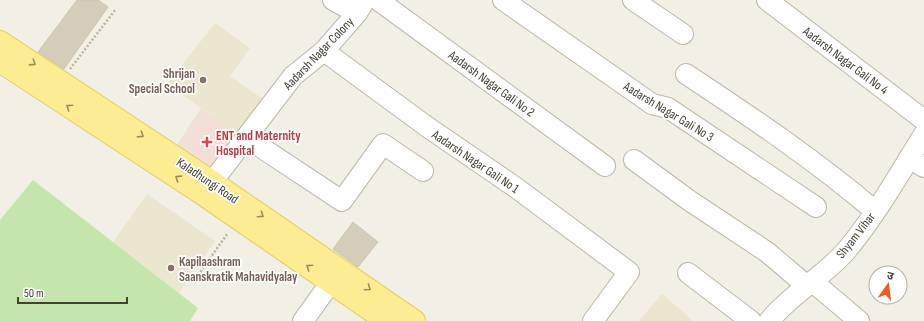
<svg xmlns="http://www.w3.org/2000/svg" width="924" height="321" font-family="'Sofia Sans Condensed','Noto Sans Devanagari',sans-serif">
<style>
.education{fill:#ebe7ce}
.medical{fill:#f2dfd7}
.green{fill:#c4e6ad}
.building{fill:#d3cdba;stroke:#cec5ad}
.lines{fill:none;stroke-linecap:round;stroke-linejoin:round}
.minor-casing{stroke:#bdb8a7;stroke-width:22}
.major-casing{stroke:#e1cc63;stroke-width:24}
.path{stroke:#beb699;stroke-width:2.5;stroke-dasharray:2 2;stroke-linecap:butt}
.minor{stroke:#fff;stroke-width:20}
.major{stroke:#fced93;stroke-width:22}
.oneway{stroke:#978e5f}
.education-dot{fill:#8d6e63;stroke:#fff;stroke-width:1.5}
.health-dot{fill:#e0444e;stroke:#fff;stroke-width:1.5}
.labels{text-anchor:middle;stroke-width:3.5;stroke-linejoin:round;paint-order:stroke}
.street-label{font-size:13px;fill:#444034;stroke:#fff}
.education-label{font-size:13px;font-weight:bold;fill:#785e54;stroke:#fff;text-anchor:end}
.health-label{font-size:13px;font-weight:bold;fill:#be3a42;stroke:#fff;text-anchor:start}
</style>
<rect width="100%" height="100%" fill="#f2efe4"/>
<g class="education">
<polygon points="215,23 250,48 230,76 267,102 240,135 167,84"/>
<polygon points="147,194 215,241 179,293 113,242"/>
<polygon points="662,294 693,321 639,321"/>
</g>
<polygon class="medical" points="201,108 240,135 213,175 175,148"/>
<polygon class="green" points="33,180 198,308 190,321 0,321 0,220"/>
<g class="building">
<polygon points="77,0 98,0 108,7 64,69 38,52"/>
<polygon points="353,222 378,242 358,267 333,249"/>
</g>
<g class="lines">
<defs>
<g id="minor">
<polyline points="333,0 357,13"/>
<polyline points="378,0 605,166"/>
<polyline points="503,0 652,104 668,108 816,207"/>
<polyline points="633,0 683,34"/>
<polyline points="767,0 924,120"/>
<polyline points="324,51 426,126 515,187 629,272 593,321"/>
<path d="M686 74C751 117 815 160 875 211"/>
<polyline points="247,138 342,201 383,144 423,171"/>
<polyline points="909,158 924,167"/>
<polyline points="634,160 690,201 767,252 807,286"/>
<polyline points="203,194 293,76 324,51 357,13 365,0"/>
<polyline points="688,273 751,321"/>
<polyline points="813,282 859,321"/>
<polyline points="303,321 331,282"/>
<path d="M769 321C791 294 823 277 846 251 876 215 900 173 924 134"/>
</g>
<g id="major">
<polyline points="0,42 212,182 414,321"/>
<polyline points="0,61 203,194 387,321"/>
</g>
</defs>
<use href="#minor" class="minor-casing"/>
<use href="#major" class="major-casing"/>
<g class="path">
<polyline points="70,69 116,9"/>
<polyline points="198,275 228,233"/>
</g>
<use href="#minor" class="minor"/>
<use href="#major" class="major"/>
</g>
<defs><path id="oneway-chevron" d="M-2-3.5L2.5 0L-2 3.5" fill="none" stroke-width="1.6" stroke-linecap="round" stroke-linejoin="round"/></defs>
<g class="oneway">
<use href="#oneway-chevron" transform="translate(33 63) rotate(33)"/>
<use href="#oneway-chevron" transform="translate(69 107) rotate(-146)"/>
<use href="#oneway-chevron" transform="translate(141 135) rotate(33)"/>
<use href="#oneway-chevron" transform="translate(178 178) rotate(-147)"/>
<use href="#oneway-chevron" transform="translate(261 215) rotate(34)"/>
<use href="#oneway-chevron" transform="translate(309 267) rotate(-146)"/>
<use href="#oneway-chevron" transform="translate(368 288) rotate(35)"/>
</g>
<g class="education-dot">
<circle cx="203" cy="80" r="4"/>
<circle cx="171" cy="268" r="4"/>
</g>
<path class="health-dot" d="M205 136h4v4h4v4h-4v4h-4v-4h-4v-4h4z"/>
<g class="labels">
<g class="street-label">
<text transform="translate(318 53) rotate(-46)" y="5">Aadarsh Nagar Colony</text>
<text transform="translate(846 60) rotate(37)" y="5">Aadarsh Nagar Gali No 4</text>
<text transform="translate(492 83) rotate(36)" y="5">Aadarsh Nagar Gali No 2</text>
<text transform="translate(669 111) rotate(31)" y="5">Aadarsh Nagar Gali No 3</text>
<text transform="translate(476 161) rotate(34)" y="5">Aadarsh Nagar Gali No 1</text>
<text transform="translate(208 180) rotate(34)" y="5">Kaladhungi Road</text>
<text transform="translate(855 235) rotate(-52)" y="5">Shyam Vihar</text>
</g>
<g class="education-label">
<text x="195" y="78">Shrijan<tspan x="195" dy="15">Special School</tspan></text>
<text x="179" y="266" text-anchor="start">Kapilaashram<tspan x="179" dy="15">Saanskratik Mahavidyalay</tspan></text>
</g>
<g class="health-label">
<text x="216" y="140">ENT and Maternity<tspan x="216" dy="15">Hospital</tspan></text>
</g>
</g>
<g transform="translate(888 285) rotate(14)"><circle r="19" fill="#ffffff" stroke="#b4b3ae"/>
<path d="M0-3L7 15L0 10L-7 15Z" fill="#f55817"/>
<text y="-6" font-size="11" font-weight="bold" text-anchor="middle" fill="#444034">उ</text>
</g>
<path d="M18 297v6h109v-6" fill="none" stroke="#444034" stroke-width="2"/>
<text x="24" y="297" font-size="12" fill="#444034" stroke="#ffffff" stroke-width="3" paint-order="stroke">50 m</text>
</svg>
